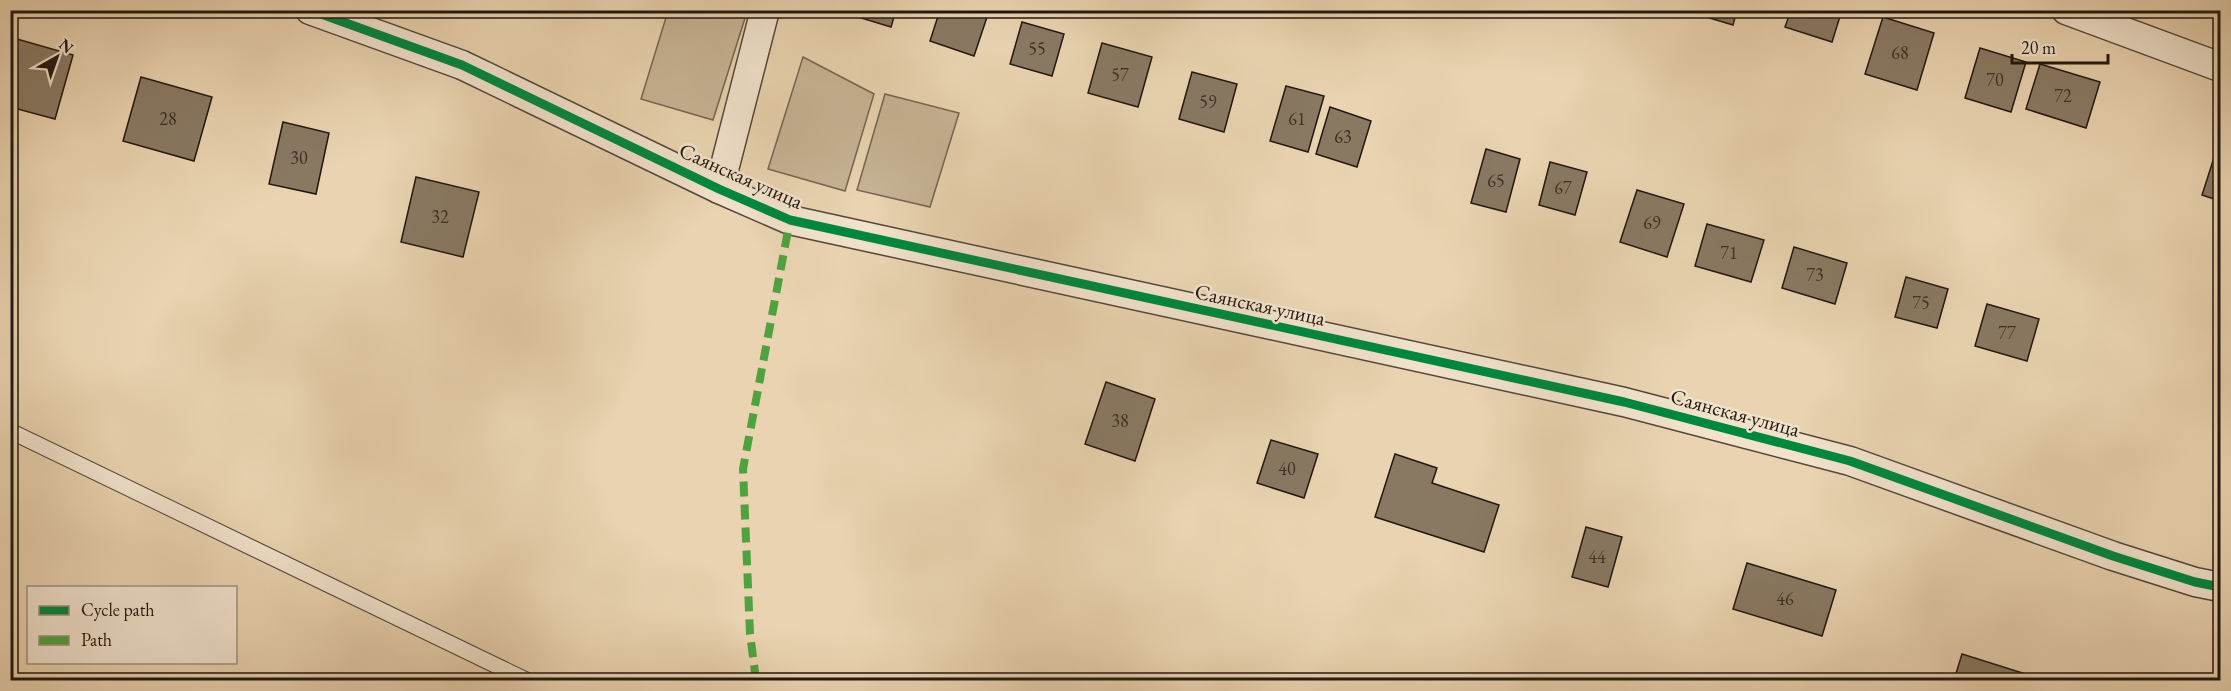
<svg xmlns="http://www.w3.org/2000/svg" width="2231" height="691" font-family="'EB Garamond',serif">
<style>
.green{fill:#c7b395;stroke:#746552;stroke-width:1.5}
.building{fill:#897963;stroke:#221710;stroke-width:1.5}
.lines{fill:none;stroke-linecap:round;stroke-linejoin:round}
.lane-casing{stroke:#544638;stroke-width:17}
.street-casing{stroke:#544638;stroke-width:31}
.lane{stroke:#f1e2cc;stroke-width:15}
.street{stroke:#f1e2cc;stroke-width:28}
.quiet{stroke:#50a13f;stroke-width:8;stroke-dasharray:15 8;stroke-linecap:butt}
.cycleway-casing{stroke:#f1e2cc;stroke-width:13}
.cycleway{stroke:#00873e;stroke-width:9}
.labels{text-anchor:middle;stroke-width:5;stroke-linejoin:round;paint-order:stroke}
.number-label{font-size:18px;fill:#3c3025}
.street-label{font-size:21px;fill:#221710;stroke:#f1e2cc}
</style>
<rect width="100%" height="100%" fill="#e9d3b0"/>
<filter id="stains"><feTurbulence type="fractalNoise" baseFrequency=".00333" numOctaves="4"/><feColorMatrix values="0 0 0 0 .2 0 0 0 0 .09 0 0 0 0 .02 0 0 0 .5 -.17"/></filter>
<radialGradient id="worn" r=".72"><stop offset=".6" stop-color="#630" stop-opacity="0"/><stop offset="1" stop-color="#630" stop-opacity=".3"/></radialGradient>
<g class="green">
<polygon points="668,11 716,11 745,18 713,120 641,99"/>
<polygon points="803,57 874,94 845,191 768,169"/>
<polygon points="885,94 959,113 930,207 857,190"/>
</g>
<g class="building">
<polygon points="846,10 896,10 891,27 845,13"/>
<polygon points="940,10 989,11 974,56 930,41"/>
<polygon points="1683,10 1737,10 1733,25"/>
<polygon points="1791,10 1842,10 1832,42 1785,27"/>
<polygon points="1883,17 1934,33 1917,90 1865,74"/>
<polygon points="1022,22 1064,34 1052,76 1010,64"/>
<polygon points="10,37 73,55 55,119 10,107"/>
<polygon points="1102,43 1152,57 1138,107 1088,93"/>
<polygon points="1980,48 2026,62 2011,112 1965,98"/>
<polygon points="2040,64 2100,82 2086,128 2026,109"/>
<polygon points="1192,72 1237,84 1224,132 1179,119"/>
<polygon points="141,77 212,97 194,161 123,141"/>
<polygon points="1286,86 1324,96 1308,152 1270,141"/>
<polygon points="1330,107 1371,121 1357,167 1316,154"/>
<polygon points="283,122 329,133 316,194 269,184"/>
<polygon points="2220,139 2220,201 2202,195"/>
<polygon points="1486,149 1520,159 1506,212 1471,203"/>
<polygon points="1550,162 1587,172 1575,215 1539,205"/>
<polygon points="416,177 479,192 463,257 401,242"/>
<polygon points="1637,190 1684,204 1667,257 1620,242"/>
<polygon points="1707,224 1764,240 1751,282 1695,266"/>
<polygon points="1794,247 1847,263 1835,304 1782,288"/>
<polygon points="1906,277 1948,289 1937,328 1895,317"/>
<polygon points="1987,304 2039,319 2027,361 1975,346"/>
<polygon points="1106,382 1155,399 1135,461 1085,444"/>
<polygon points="1271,440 1318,454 1304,498 1257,483"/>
<polygon points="1395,454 1437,468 1432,483 1499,505 1484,552 1375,517"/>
<polygon points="1586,527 1622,537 1608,587 1572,577"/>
<polygon points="1747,563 1836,590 1822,636 1733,609"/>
<polygon points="1962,654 2032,676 2030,680 1954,680"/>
</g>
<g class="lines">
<defs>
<polyline id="lane" points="10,431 526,680"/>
<g id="street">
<polyline points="310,10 462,65 719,189 790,220 1624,402 1850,461 2113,556 2195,582 2220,587"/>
<polyline points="2066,10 2220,67"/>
<polyline points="719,189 765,10"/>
</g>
</defs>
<use href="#lane" class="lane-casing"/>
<use href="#street" class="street-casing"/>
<use href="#lane" class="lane"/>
<use href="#street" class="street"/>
<polyline class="quiet" points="756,680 750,634 743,469 790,220"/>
<defs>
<polyline id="cycleway" points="310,10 462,65 719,189 790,220 1624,402 1850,461 2113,556 2195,582 2220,587"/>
</defs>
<use href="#cycleway" class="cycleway-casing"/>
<use href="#cycleway" class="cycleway"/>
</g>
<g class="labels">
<g class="number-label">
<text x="1037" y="55">55</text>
<text x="1900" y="59">68</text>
<text x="1120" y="81">57</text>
<text x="1995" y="86">70</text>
<text x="2063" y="102">72</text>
<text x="1208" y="108">59</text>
<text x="168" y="125">28</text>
<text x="1297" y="125">61</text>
<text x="1343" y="143">63</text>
<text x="299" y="164">30</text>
<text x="1496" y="187">65</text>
<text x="1563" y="194">67</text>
<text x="440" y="223">32</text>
<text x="1652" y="229">69</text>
<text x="1729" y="259">71</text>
<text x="1815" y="281">73</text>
<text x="1921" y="309">75</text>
<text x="2007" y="339">77</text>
<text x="1120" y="427">38</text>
<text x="1287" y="475">40</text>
<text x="1597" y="563">44</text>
<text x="1785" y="605">46</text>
</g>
<g class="street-label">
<text transform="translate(741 176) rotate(24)" y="7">Саянская улица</text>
<text transform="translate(1260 305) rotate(12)" y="7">Саянская улица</text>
<text transform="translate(1735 413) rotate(15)" y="7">Саянская улица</text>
</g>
</g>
<rect width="2231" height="691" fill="none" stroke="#e9d3b0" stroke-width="36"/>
<rect x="12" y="12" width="2207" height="667" fill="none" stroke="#221710" stroke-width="3"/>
<rect x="18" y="18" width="2195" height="655" fill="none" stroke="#221710" stroke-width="1.5"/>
<rect x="27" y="586" width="210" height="78" fill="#f1e2cc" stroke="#9e9181" stroke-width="1.5"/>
<rect x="39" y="606" width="30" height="9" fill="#00873e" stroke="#9e9181" stroke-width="1.5"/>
<text x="81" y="616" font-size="18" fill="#221710">Cycle path</text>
<rect x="39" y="636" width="30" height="9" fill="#50a13f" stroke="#9e9181" stroke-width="1.5"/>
<text x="81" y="646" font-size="18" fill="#221710">Path</text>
<g transform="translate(57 57) rotate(40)" stroke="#f1e2cc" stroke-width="4.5" paint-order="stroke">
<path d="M0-4.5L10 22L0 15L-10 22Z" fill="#221710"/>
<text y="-9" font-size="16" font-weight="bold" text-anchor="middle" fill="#221710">N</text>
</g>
<path d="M2012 54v9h96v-9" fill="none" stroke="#221710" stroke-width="3"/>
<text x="2021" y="54" font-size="18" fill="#221710" stroke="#f1e2cc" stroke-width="4.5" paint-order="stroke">20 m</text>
<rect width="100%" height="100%" filter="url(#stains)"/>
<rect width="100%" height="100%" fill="url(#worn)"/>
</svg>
